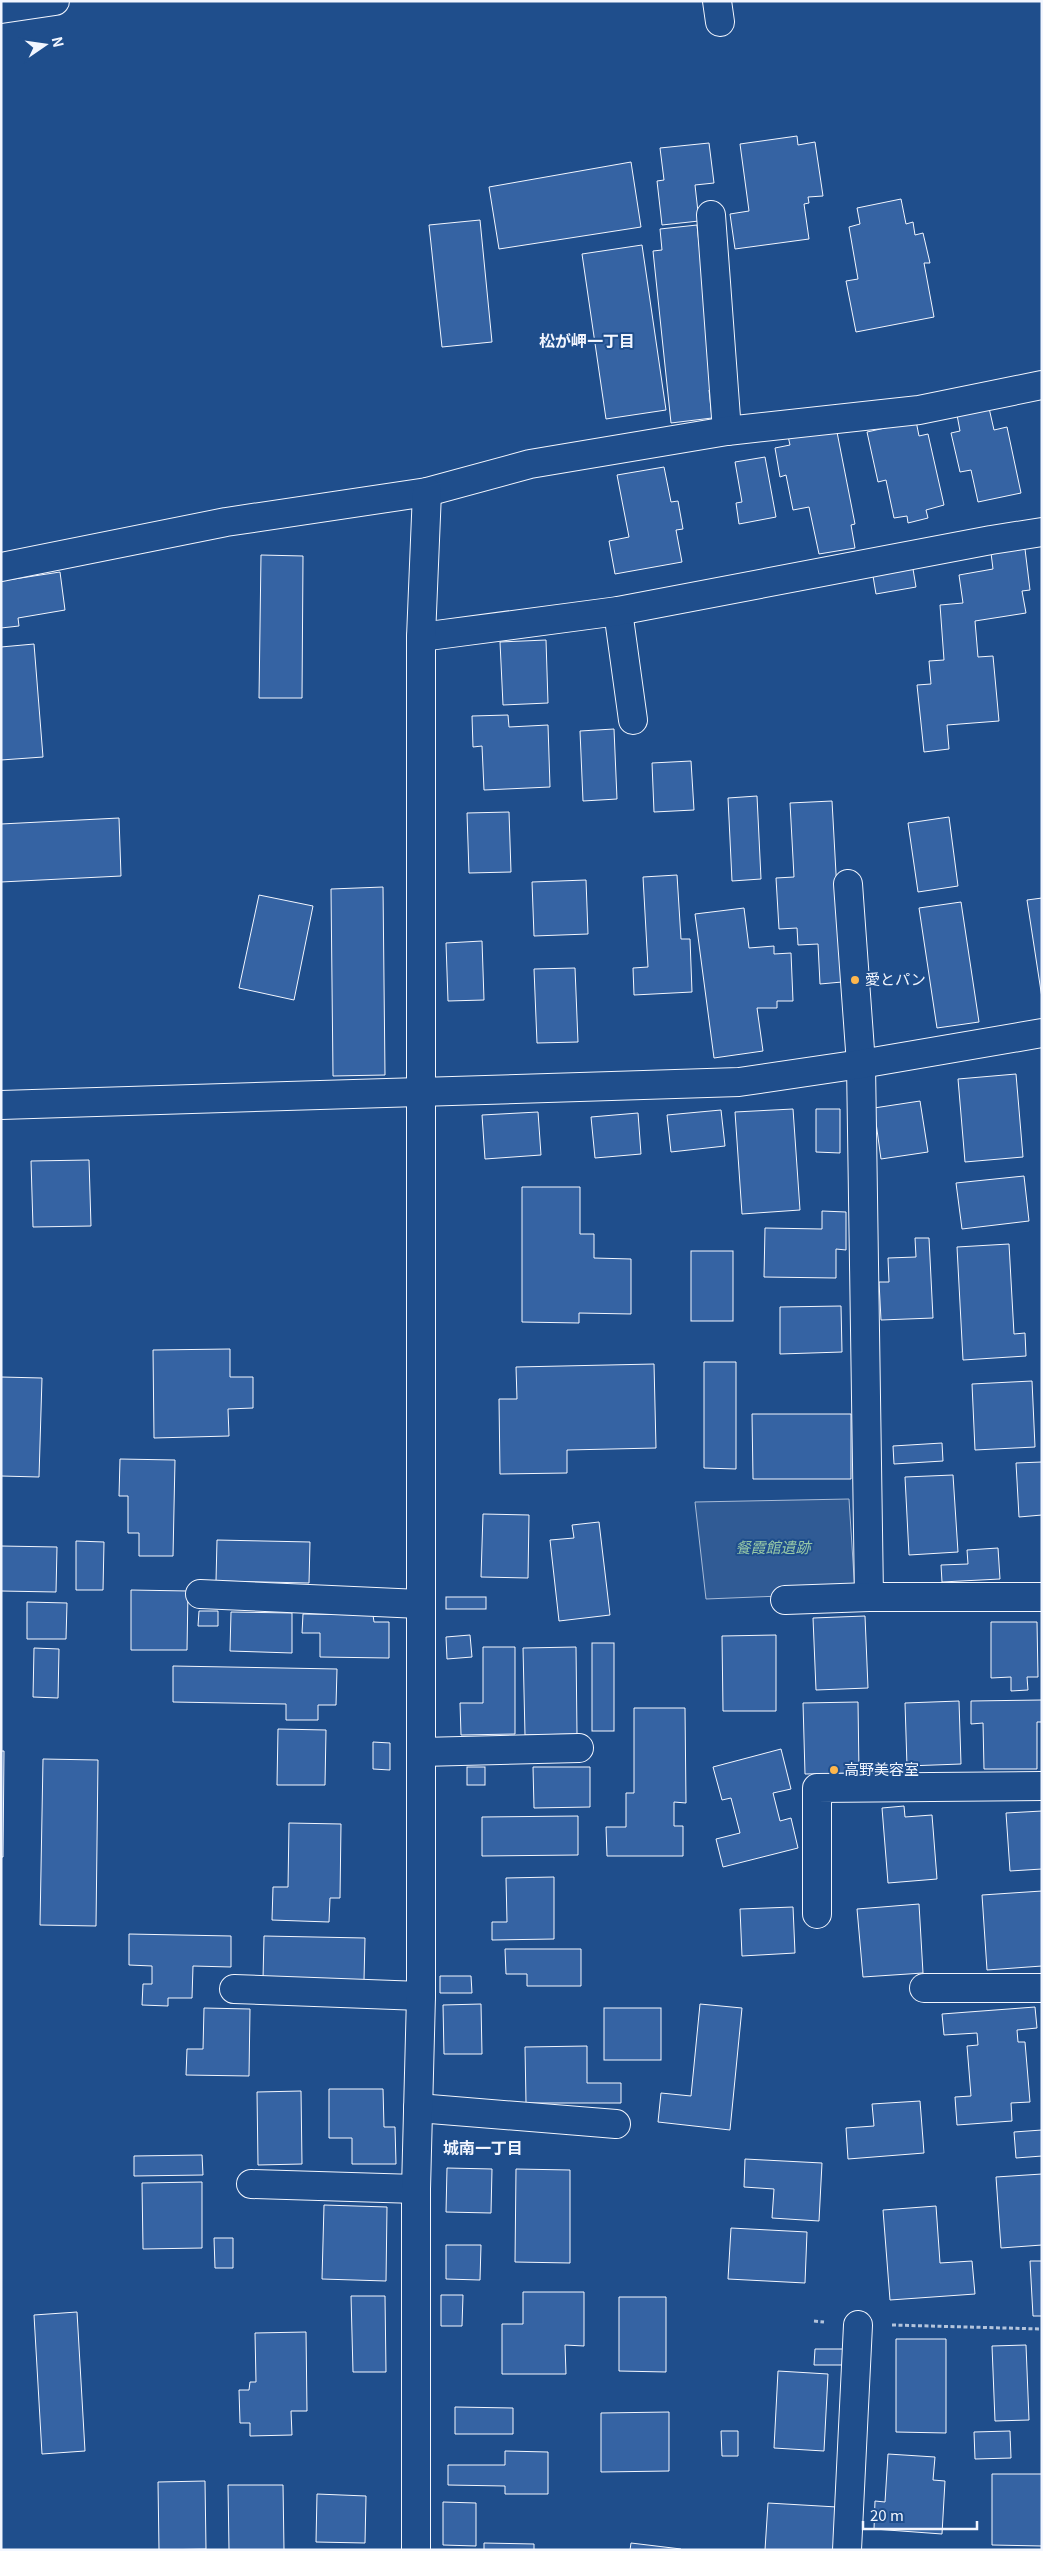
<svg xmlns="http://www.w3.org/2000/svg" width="1043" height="2551" font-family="Georgia,'Noto Sans JP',serif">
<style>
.built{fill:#305b95;stroke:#a8bbd7}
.building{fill:#3563a3;stroke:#f2f6ff}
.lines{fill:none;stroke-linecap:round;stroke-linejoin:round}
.street-casing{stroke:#f2f6ff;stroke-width:30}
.path{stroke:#b3c4dc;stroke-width:3;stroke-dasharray:4 2.5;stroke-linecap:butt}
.street{stroke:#1f4e8c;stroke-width:28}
.poi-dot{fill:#ffb74d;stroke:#1f4e8c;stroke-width:2}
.labels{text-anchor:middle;stroke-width:4;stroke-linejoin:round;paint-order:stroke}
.poi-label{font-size:15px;fill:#f2f6ff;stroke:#1f4e8c;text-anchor:start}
.park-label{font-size:15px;font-style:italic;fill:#97c8a6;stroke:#1f4e8c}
.neighbourhood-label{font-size:16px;font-weight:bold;fill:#f2f6ff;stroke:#1f4e8c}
</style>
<rect width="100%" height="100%" fill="#1f4e8c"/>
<polygon class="built" points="849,1499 855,1593 706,1599 695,1502"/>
<g class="building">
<polygon points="797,136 798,145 815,142 823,196 808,197 809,203 804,204 809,239 735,249 730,214 749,211 740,144"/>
<polygon points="709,143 714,183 695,185 699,221 662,225 657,181 664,180 660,148"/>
<polygon points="631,162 641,227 499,249 489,187"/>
<polygon points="901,199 906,224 913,222 915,235 923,233 930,263 924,263 934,317 856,332 846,281 858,279 849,227 860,224 857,208"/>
<polygon points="480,220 492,342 442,347 429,225"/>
<polygon points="697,225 715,389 709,390 712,418 671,423 653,251 662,250 660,229"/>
<polygon points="642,245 666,410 606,419 582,254"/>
<polygon points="989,408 994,430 1007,427 1021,493 978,502 971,470 960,472 951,433 960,431 957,415"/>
<polygon points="916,421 919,436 928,434 944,505 926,510 928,518 908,523 907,516 894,518 886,480 878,482 867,432"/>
<polygon points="836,427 855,524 851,525 855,548 819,554 809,507 793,510 786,475 780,477 775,448 790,445 788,436"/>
<polygon points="765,457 776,517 739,524 736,503 742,502 735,462"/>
<polygon points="664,467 671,502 678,501 683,529 676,530 682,562 615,574 609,541 629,537 617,475"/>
<polygon points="1025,549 1030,590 1022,591 1026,613 975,621 978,657 993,656 999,721 947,725 949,749 924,752 917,685 931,684 929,661 944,660 940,605 963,603 959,575 993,569 991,553"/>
<polygon points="261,555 303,556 302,698 259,698"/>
<polygon points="912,563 916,587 876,594 872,570"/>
<polygon points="60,572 65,610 18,618 19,626 1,628 1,581"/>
<polygon points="546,640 548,703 503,705 500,642"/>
<polygon points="34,644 43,757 1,760 1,647"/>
<polygon points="508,715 509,727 548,725 550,787 484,790 482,746 473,747 472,716"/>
<polygon points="614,729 617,799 583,801 580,731"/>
<polygon points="691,761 694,810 654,812 652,763"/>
<polygon points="757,796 761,879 732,881 728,798"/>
<polygon points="832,801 842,982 820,984 818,944 798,945 797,928 779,929 776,878 794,877 790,803"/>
<polygon points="509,812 511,872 469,873 467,813"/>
<polygon points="949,817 958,886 918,892 908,823"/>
<polygon points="119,818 121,876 1,882 1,824"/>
<polygon points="677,875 681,939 690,939 692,992 634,995 633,968 648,967 643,877"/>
<polygon points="586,880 588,934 534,936 532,882"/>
<polygon points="383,887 385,1075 333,1076 331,889"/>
<polygon points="259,895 313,906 294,1000 239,988"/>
<polygon points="1042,898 1042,998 1027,900"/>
<polygon points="961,902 979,1022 937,1028 919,908"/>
<polygon points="744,908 749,948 774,946 774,954 791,953 793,1001 777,1001 777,1008 757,1008 763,1051 714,1058 695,914"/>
<polygon points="482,941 484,1000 448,1001 446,943"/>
<polygon points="575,968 578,1042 537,1043 534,969"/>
<polygon points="1016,1074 1023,1157 965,1162 958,1079"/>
<polygon points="920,1101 928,1152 881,1159 874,1108"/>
<polygon points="793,1109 800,1210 742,1214 735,1112"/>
<polygon points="816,1109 840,1109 840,1153 816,1152"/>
<polygon points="721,1110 725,1146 671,1152 667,1115"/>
<polygon points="538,1112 541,1155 485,1159 482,1115"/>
<polygon points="638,1113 641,1154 595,1158 591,1117"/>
<polygon points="89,1160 91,1226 33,1227 31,1161"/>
<polygon points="1024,1176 1029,1221 962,1229 956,1183"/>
<polygon points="522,1187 580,1187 580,1234 594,1234 594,1258 631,1259 631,1314 579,1313 579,1323 522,1322"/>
<polygon points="822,1211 846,1212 846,1250 836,1249 836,1278 764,1277 765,1228 822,1229"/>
<polygon points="915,1238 929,1238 933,1318 881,1320 879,1282 889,1282 888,1258 916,1257"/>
<polygon points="1009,1244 1014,1334 1025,1333 1026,1356 963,1360 957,1247"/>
<rect x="691" y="1251" width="42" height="70"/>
<polygon points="841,1306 842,1352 780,1354 780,1307"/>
<polygon points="230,1349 230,1377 253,1377 253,1408 228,1409 229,1436 154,1438 153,1350"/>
<polygon points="704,1362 736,1362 736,1469 704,1468"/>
<polygon points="654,1364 656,1448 567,1450 567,1473 500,1474 499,1399 517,1399 516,1367"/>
<polygon points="1,1377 42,1378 39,1477 1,1476"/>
<polygon points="1032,1381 1035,1447 975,1450 972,1384"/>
<polygon points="752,1414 851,1414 851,1479 753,1479"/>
<polygon points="942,1443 943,1461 894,1464 893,1446"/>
<polygon points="120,1459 175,1460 173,1556 139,1556 139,1533 128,1533 128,1496 119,1496"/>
<polygon points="1042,1462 1042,1515 1019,1517 1016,1463"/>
<polygon points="953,1475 958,1552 909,1555 905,1477"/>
<polygon points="483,1514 529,1515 528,1578 481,1577"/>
<polygon points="599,1522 610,1615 559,1621 550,1540 574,1538 572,1525"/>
<polygon points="217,1540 310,1542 309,1583 216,1581"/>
<polygon points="76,1541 104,1542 103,1590 76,1590"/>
<polygon points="1,1546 57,1547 56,1592 1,1591"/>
<polygon points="998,1548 1000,1579 942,1582 941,1565 968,1564 967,1550"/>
<polygon points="131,1590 188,1591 187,1650 131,1650"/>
<rect x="446" y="1597" width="40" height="12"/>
<polygon points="27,1602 67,1603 66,1639 27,1639"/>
<polygon points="199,1611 218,1611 218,1626 198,1626"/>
<polygon points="231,1612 292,1613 292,1653 230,1651"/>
<polygon points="303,1614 373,1615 374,1622 389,1622 389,1658 320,1657 320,1633 302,1633"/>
<polygon points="865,1616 868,1688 816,1690 813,1618"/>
<polygon points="991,1622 1037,1622 1038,1677 1027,1677 1028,1690 1011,1691 1011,1677 991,1678"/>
<polygon points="470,1635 472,1657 447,1659 446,1637"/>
<polygon points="776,1635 776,1711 723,1711 722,1636"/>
<rect x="592" y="1643" width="22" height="88"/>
<polygon points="483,1647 515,1647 515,1734 461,1735 460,1703 483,1703"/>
<polygon points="576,1647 577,1734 525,1735 523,1648"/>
<polygon points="34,1648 59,1649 58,1698 33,1697"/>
<polygon points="173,1666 337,1669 336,1705 318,1705 318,1720 286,1720 286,1704 173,1702"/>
<polygon points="1042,1700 1042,1722 1037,1722 1037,1769 984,1769 983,1723 971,1724 971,1701"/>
<polygon points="959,1701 961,1764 907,1766 905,1703"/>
<polygon points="858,1702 859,1773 805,1774 803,1703"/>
<polygon points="634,1708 685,1708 686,1803 674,1802 674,1826 683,1826 683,1856 607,1856 606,1827 626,1827 626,1793 634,1793"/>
<polygon points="278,1729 326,1730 325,1785 277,1785"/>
<polygon points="373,1742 390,1743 390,1770 373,1769"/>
<polygon points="781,1749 791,1789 773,1793 780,1821 791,1818 798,1848 723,1867 716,1839 740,1833 731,1798 722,1800 713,1767"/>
<polygon points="1,1751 4,1751 3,1857 1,1857"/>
<polygon points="43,1759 98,1760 96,1926 40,1925"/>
<rect x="467" y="1767" width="18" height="18"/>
<polygon points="533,1767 590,1767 590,1807 534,1808"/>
<polygon points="904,1806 905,1817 932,1815 937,1879 888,1883 882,1808"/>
<polygon points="1042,1811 1042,1869 1010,1871 1006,1813"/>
<polygon points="578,1816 578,1855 482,1856 482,1817"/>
<polygon points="289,1823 341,1824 340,1898 330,1898 329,1922 272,1920 273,1887 288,1887"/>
<polygon points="554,1877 554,1939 492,1940 492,1922 507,1922 506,1878"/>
<polygon points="1042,1891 1042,1966 987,1970 982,1895"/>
<polygon points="919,1904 923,1973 863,1977 857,1909"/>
<polygon points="793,1907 795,1953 742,1956 740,1909"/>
<polygon points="129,1934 231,1936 231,1967 193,1966 192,1998 168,1998 168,2006 142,2005 143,1984 152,1984 152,1966 129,1965"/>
<polygon points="264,1936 365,1938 364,1980 263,1979"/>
<polygon points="505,1949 581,1949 581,1986 527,1986 527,1974 506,1974"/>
<polygon points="440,1976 471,1976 472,1993 440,1993"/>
<polygon points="481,2004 482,2054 444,2054 443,2005"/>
<polygon points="700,2004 742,2008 730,2130 658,2122 661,2093 691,2096"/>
<polygon points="1035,2007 1037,2028 1017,2030 1018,2042 1025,2042 1030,2102 1011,2103 1012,2121 957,2125 955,2097 971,2096 967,2046 978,2045 977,2033 944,2035 942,2014"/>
<polygon points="204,2008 250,2009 249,2076 186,2075 187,2049 203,2049"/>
<rect x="604" y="2008" width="57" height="52"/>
<polygon points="587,2046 587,2083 621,2083 621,2103 526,2103 525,2047"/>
<polygon points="329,2089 383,2089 384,2127 395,2127 396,2164 352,2164 352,2138 329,2138"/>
<polygon points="301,2091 302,2164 258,2165 257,2092"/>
<polygon points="920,2101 924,2153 848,2159 846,2128 874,2126 872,2104"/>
<polygon points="1042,2130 1042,2156 1016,2158 1014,2132"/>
<polygon points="202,2155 203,2175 134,2176 134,2156"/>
<polygon points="745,2159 822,2163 819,2221 772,2218 774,2189 744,2187"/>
<polygon points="447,2168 492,2169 491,2213 446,2212"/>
<polygon points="516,2169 570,2170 570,2263 515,2262"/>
<polygon points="1042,2174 1042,2245 1001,2248 996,2177"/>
<polygon points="202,2182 202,2248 143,2249 142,2183"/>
<polygon points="324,2205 387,2207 386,2281 322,2279"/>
<polygon points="936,2206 940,2263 972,2261 975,2294 890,2300 883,2210"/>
<polygon points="731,2228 807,2232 805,2283 728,2279"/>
<polygon points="214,2238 233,2238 233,2268 215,2268"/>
<polygon points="446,2245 481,2245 480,2280 446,2279"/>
<polygon points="1030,2261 1042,2261 1042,2316 1033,2316"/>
<polygon points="523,2292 584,2292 584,2346 565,2345 566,2374 502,2374 502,2324 523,2324"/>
<polygon points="441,2295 463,2295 462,2326 441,2326"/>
<polygon points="351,2296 385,2296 386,2372 353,2372"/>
<polygon points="619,2297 666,2297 666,2372 619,2371"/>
<polygon points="77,2312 85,2451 42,2454 34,2315"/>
<polygon points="306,2332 307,2411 291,2411 292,2435 250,2436 250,2423 240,2423 239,2390 249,2390 250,2382 256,2382 255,2333"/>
<polygon points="896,2339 946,2339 946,2433 896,2432"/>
<polygon points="1026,2345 1029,2420 995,2421 992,2346"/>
<polygon points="815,2349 846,2349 846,2365 814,2365"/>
<polygon points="778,2371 828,2374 824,2451 774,2448"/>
<polygon points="455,2407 513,2408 513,2434 455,2434"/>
<polygon points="669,2412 669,2471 601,2472 601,2413"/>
<polygon points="721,2431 738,2431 738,2456 722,2456"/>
<polygon points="1010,2431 1011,2458 975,2459 974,2432"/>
<polygon points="505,2451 548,2452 548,2494 505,2494 505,2486 448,2485 448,2465 505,2465"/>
<polygon points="888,2454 935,2457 933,2480 945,2481 942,2534 874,2529 875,2501 885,2502"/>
<polygon points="992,2474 1042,2474 1042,2546 992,2545"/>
<polygon points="205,2481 206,2549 159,2550 158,2482"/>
<polygon points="228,2485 283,2485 284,2550 229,2550"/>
<polygon points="317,2494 366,2496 365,2543 316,2542"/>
<polygon points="443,2502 476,2503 476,2546 443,2545"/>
<polygon points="768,2503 837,2507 834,2550 765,2550"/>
<polygon points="484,2543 534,2544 534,2550 484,2550"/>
<polygon points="631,2543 681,2549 680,2550 630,2550"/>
</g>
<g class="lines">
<defs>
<g id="street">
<polyline points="717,1 720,22"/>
<polyline points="1,9 55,1"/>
<polyline points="711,215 727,431"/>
<polyline points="1,567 226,522 427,492 530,464 727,431 919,410 1042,385"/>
<polyline points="618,611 633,720"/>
<polyline points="421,637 618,611 991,540 1042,532"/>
<polyline points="848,884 861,1064 869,1597"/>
<polyline points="1,1105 739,1082 861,1064 1042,1033"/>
<polyline points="200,1594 420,1604"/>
<polyline points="785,1600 869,1597 1042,1597"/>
<polyline points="421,1752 579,1748"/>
<polyline points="817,1914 817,1788 1042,1786"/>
<polyline points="924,1988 1042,1988"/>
<polyline points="234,1989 421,1996"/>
<polyline points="418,2108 616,2124"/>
<polyline points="251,2184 416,2189"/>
<polyline points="416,2550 416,2189 421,1996 421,637 427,492"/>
<polyline points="847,2550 858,2325"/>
</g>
</defs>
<use href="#street" class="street-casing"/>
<g class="path">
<polyline points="814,2321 824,2322"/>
<polyline points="892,2325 1042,2329"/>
</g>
<use href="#street" class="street"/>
</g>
<g class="poi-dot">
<circle cx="855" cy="980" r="5"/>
<circle cx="834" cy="1770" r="5"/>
</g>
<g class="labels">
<g class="poi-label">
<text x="865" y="985">愛とパン</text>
<text x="844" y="1775">高野美容室</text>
</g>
<g class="park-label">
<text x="773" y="1553">餐霞館遺跡</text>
</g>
<g class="neighbourhood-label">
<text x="587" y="347">松が岬一丁目</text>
<text x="483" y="2154">城南一丁目</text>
</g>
</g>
<rect width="1043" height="2551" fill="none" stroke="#f2f6ff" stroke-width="5"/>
<g transform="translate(45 45) rotate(77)" stroke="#1f4e8c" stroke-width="4" paint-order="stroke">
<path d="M0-4L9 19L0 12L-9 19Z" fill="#f2f6ff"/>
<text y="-8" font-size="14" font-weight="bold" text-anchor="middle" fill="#f2f6ff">N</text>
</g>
<path d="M863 2521v8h114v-8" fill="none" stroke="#f2f6ff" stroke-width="2.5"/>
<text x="870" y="2521" font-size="15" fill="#f2f6ff" stroke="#1f4e8c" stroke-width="4" paint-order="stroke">20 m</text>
</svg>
